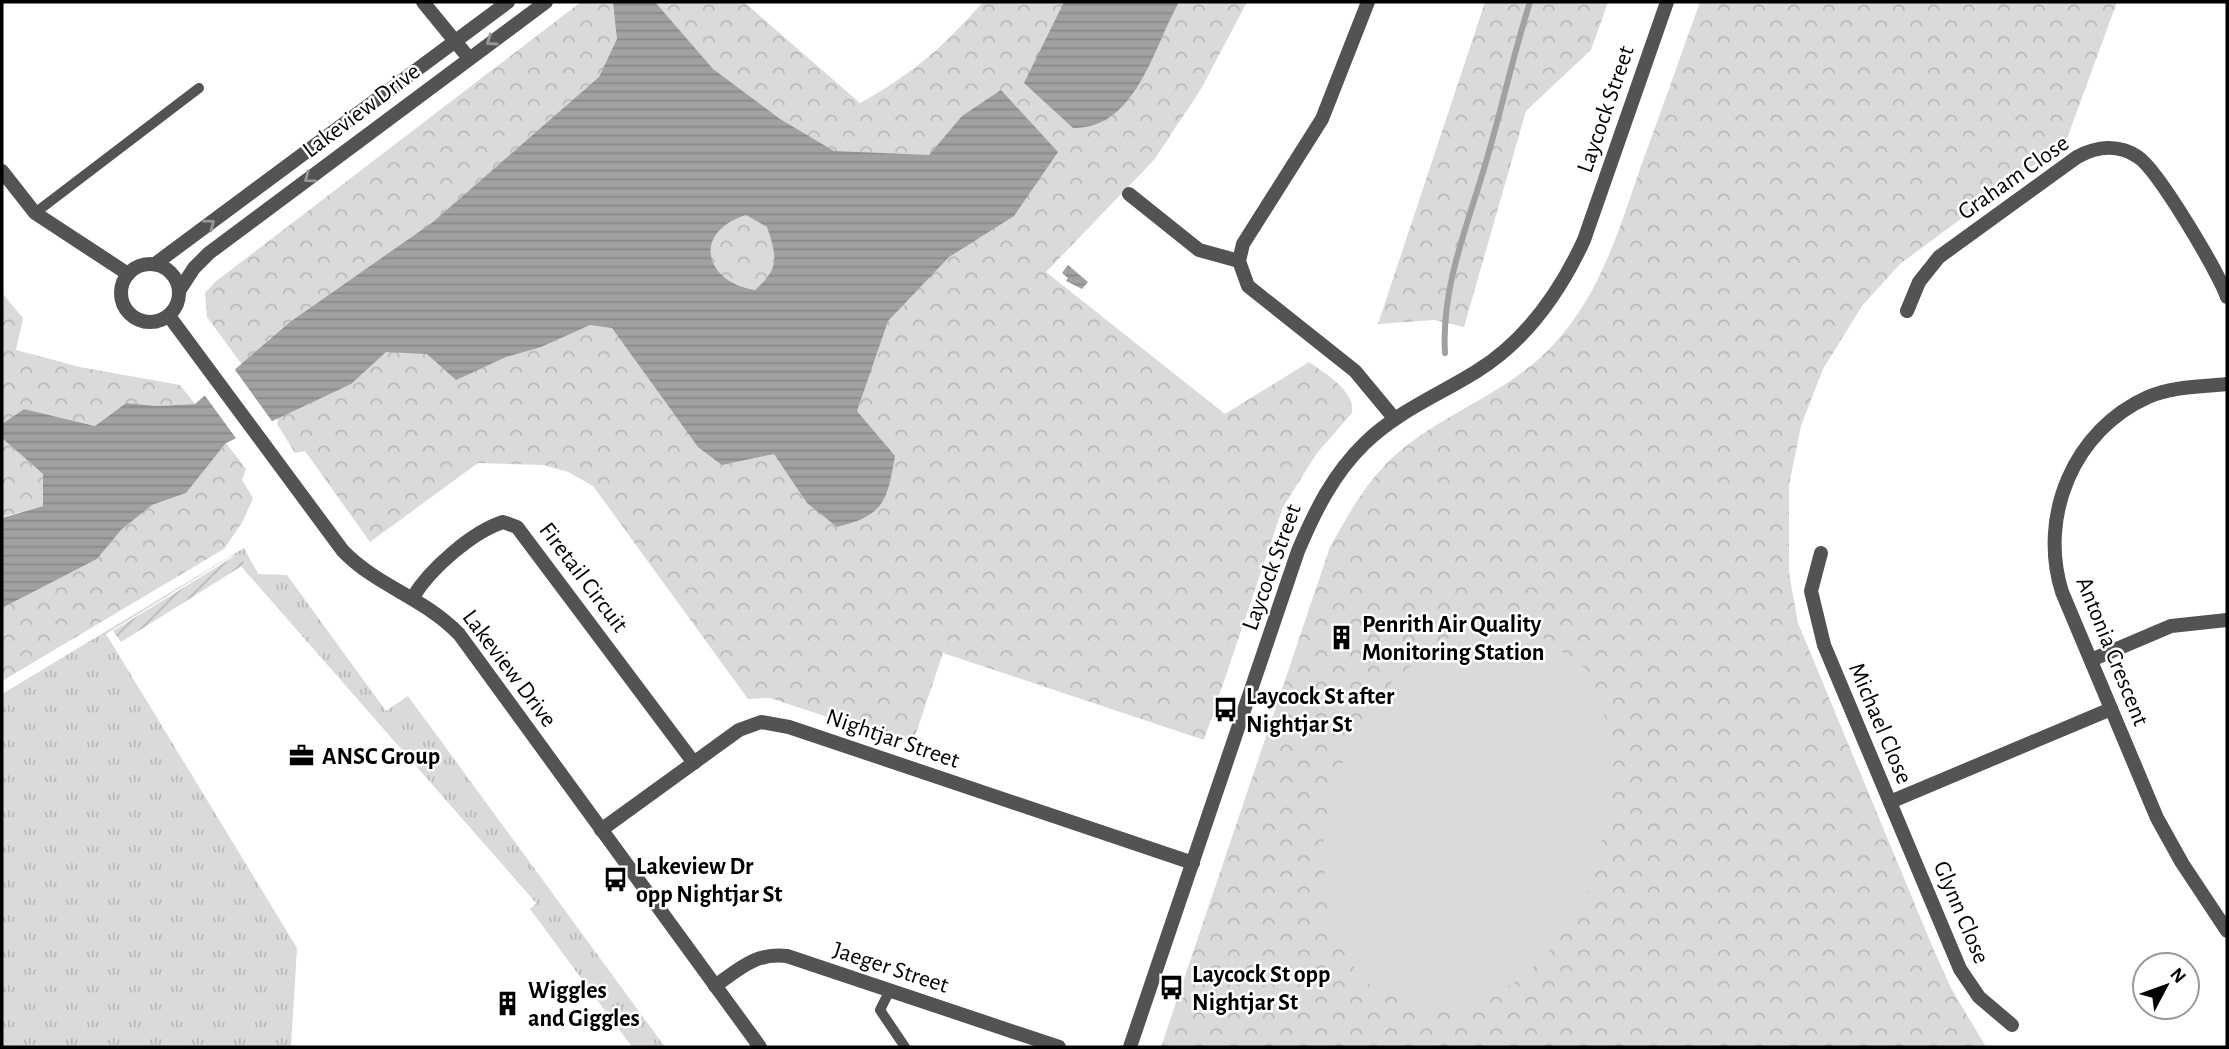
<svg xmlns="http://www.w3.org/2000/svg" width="2229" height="1049" font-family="'Alegreya Sans',sans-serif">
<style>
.grass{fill:url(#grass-tufts)}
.forest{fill:url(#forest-crowns)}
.garden{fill:url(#garden-furrows)}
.pitch{fill:#dadada}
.water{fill:url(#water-rules);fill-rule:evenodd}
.pier{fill:#fff}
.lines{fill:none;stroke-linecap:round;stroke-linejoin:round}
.stream{stroke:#a1a1a1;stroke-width:6}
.service{stroke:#535353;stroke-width:10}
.minor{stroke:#535353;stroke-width:14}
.tertiary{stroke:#535353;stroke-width:14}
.oneway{stroke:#989898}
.labels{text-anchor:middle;stroke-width:5;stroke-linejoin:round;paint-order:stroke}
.street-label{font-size:24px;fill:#000;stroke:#fff}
.poi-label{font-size:24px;font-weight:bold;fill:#000;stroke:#fff;text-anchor:start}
</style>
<defs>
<pattern id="grass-tufts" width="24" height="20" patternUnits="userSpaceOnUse" patternTransform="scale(1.75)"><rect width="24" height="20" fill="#dadada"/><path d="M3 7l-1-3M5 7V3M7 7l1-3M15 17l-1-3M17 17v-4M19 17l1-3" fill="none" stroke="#b9b9b9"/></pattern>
<pattern id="forest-crowns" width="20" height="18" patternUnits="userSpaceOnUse" patternTransform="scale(1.75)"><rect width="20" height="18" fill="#dadada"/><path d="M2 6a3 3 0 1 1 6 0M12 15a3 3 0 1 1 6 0" fill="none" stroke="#b9b9b9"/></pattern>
<pattern id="garden-furrows" width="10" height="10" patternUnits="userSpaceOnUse" patternTransform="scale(1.75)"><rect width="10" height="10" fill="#dadada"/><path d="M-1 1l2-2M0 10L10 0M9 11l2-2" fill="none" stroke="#b9b9b9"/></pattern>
<pattern id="water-rules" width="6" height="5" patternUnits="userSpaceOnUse" patternTransform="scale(1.75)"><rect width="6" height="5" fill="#a1a1a1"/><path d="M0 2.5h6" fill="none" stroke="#898989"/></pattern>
</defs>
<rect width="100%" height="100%" fill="#fff"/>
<polygon class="grass" points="244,548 258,574 287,575 386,711 408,696 665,1047 632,1047 530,909 536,903 232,556 106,634 297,948 291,1047 2,1047 2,694"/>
<g class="forest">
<path d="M581 2H744L860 103C914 73 942 48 983 2H1247L1201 89 1154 160 1046 272 1225 414 1309 362C1325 374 1355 390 1352 413L1317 453 1283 507 1204 740 943 653 912 745 770 698 748 699 593 486 568 472 543 465 478 463 370 542 305 451 295 453 277 424 279 415 207 317 205 293 215 282Z"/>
<polygon points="1485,2 1608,2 1591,50 1526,111 1464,327 1434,320 1378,324"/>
<path d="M1700 2H2117L2066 141 1900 264 1862 306 1823 369 1801 426 1789 485V573L1798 623 1933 948 1951 988 1986 1047H1161L1330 547C1347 517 1362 489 1386 464 1434 415 1505 397 1553 345 1600 295 1619 230 1641 166 1661 112 1680 57 1700 2Z"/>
<polygon points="2,293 23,318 16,350 80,367 180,385 195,404 157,406 126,403 95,426 24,409 2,424"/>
<polygon points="2,438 43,474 43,506 2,517"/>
<polygon points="226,443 246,469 242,480 253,498 243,521 224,549 2,681 2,608 97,559 121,530 152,505 186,493"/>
</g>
<polygon class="garden" points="238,554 245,564 121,642 113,631"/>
<polygon class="pitch" points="1486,625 1540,636 1583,667 1608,724 1615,779 1605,829 1590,890 1555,945 1525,975 1498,993 1461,1008 1409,1005 1363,981 1332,933 1322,855 1331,790 1352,741 1393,680 1443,640"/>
<g class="water">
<path d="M613 2H655L713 69 780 119 834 151 929 155 962 116 1001 90 1058 152 1014 216 949 257 888 321 857 411 895 456C887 501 885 515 837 527L807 503 774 454 722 465 698 447 612 328 590 325 541 347 506 357 456 380 427 354 386 352 351 384 226 443 186 493 152 505 121 530 97 559 2 608V518L43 506V474L2 438V424L24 409 95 426 126 403 157 406 195 404 290 322 433 222 599 77 617 39ZM746 215 767 227C777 257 780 268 755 290 706 283 690 233 746 215Z"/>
<path d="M1064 2H1179C1153 48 1136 129 1073 128L1024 83Z"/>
<polygon points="1068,265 1088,282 1082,289 1066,281 1068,278 1062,273"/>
</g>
<polygon class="pier" points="233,367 274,424 238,441 203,393"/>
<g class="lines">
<path class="stream" d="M1445 353C1441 287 1468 224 1486 162 1502 108 1513 55 1530 2"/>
<g class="service">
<polyline points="35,213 199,88"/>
<polyline points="890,990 880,1010 905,1047"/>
</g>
<g class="minor">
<polyline points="423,2 468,57"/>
<polyline points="1368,2 1322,119 1243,244 1239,261 1248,286 1355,371 1394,418"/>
<polyline points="2,171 35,213 128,274"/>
<polyline points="1129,194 1199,250 1239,261"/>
<path d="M1907 311 1919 282 1939 257 2077 157C2097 146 2119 144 2138 157 2158 170 2219 273 2227 297"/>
<path d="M2227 384C2201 387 2174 386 2148 397 2074 430 2038 516 2062 592L2157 818 2182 863 2227 931"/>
<polyline points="1821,553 1811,591 1824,645 1960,969 1979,997 2012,1025"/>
<path d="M413 597C430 569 472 532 503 522L517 527 694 763"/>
<polyline points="2091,660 2171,626 2227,620"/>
<polyline points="1890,802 2111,709"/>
<polyline points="601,830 739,730 761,722 789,727 1193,863"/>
<path d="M715 986C739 969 756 952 787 956L1059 1047"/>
</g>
<g class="tertiary">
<polyline points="155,264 508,2"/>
<circle cx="150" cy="293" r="29"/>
<polyline points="179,291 194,268 209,253 546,2"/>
<path d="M169 316 343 551C378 587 423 597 459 634L760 1047"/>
<path d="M1130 1047 1298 551C1315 511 1333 474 1365 443 1398 411 1439 395 1477 371 1527 340 1560 292 1584 240L1667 2"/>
</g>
</g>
<defs><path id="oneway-chevron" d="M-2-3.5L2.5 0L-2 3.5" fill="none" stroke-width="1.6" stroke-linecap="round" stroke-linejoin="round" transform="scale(1.75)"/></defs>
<g class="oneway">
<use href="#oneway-chevron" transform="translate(491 41) rotate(145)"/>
<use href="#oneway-chevron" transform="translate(309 178) rotate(143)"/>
<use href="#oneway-chevron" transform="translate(210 224) rotate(-37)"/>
</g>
<defs>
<symbol id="building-bare" viewBox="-9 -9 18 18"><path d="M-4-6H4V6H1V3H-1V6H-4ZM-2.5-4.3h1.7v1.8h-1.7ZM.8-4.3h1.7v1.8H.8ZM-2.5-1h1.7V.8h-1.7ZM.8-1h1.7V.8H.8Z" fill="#000" stroke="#fff" stroke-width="2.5" paint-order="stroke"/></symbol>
<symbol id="bus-bare" viewBox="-9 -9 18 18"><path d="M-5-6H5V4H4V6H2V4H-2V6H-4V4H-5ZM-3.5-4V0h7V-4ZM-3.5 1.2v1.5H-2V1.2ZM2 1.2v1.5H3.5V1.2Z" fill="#000" stroke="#fff" stroke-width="2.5" paint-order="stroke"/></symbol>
<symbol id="office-bare" viewBox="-9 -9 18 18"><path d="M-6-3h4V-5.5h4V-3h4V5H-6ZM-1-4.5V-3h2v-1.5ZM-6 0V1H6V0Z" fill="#000" stroke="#fff" stroke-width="2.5" paint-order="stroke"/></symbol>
</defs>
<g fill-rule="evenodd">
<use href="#building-bare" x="1324" y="620" width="35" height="35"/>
<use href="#bus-bare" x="1208" y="692" width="35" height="35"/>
<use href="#office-bare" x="284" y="738" width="35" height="35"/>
<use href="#bus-bare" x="598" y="862" width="35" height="35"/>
<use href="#bus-bare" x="1154" y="970" width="35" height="35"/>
<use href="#building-bare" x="490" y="986" width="35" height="35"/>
</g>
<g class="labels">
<g class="street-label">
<text transform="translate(1605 109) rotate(-71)" y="8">Laycock Street</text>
<text transform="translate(361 110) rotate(-37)" y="8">Lakeview Drive</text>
<text transform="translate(2013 177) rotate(-35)" y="8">Graham Close</text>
<text transform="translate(1271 567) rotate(-70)" y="8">Laycock Street</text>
<text transform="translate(584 577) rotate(53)" y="8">Firetail Circuit</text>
<text transform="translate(2113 651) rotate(68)" y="8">Antonia Crescent</text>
<text transform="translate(510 668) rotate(53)" y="8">Lakeview Drive</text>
<text transform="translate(1881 723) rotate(67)" y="8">Michael Close</text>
<text transform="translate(893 738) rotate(19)" y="8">Nightjar Street</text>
<text transform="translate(1962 912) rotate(67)" y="8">Glynn Close</text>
<text transform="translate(891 967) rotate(18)" y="8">Jaeger Street</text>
</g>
<g class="poi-label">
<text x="1362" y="632">Penrith Air Quality<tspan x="1362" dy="28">Monitoring Station</tspan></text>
<text x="1246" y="704">Laycock St after<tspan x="1246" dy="28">Nightjar St</tspan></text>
<text x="322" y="764">ANSC Group</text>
<text x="636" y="874">Lakeview Dr<tspan x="636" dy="28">opp Nightjar St</tspan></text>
<text x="1192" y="982">Laycock St opp<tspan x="1192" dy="28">Nightjar St</tspan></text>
<text x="528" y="998">Wiggles<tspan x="528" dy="28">and Giggles</tspan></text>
</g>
</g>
<rect width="2229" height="1049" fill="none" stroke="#000000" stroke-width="7"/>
<g transform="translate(2166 986) rotate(49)"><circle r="33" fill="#ffffff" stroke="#999999" stroke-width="2"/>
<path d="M0-5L12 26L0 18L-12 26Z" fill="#000000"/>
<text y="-10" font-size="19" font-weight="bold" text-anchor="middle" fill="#000000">N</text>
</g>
</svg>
